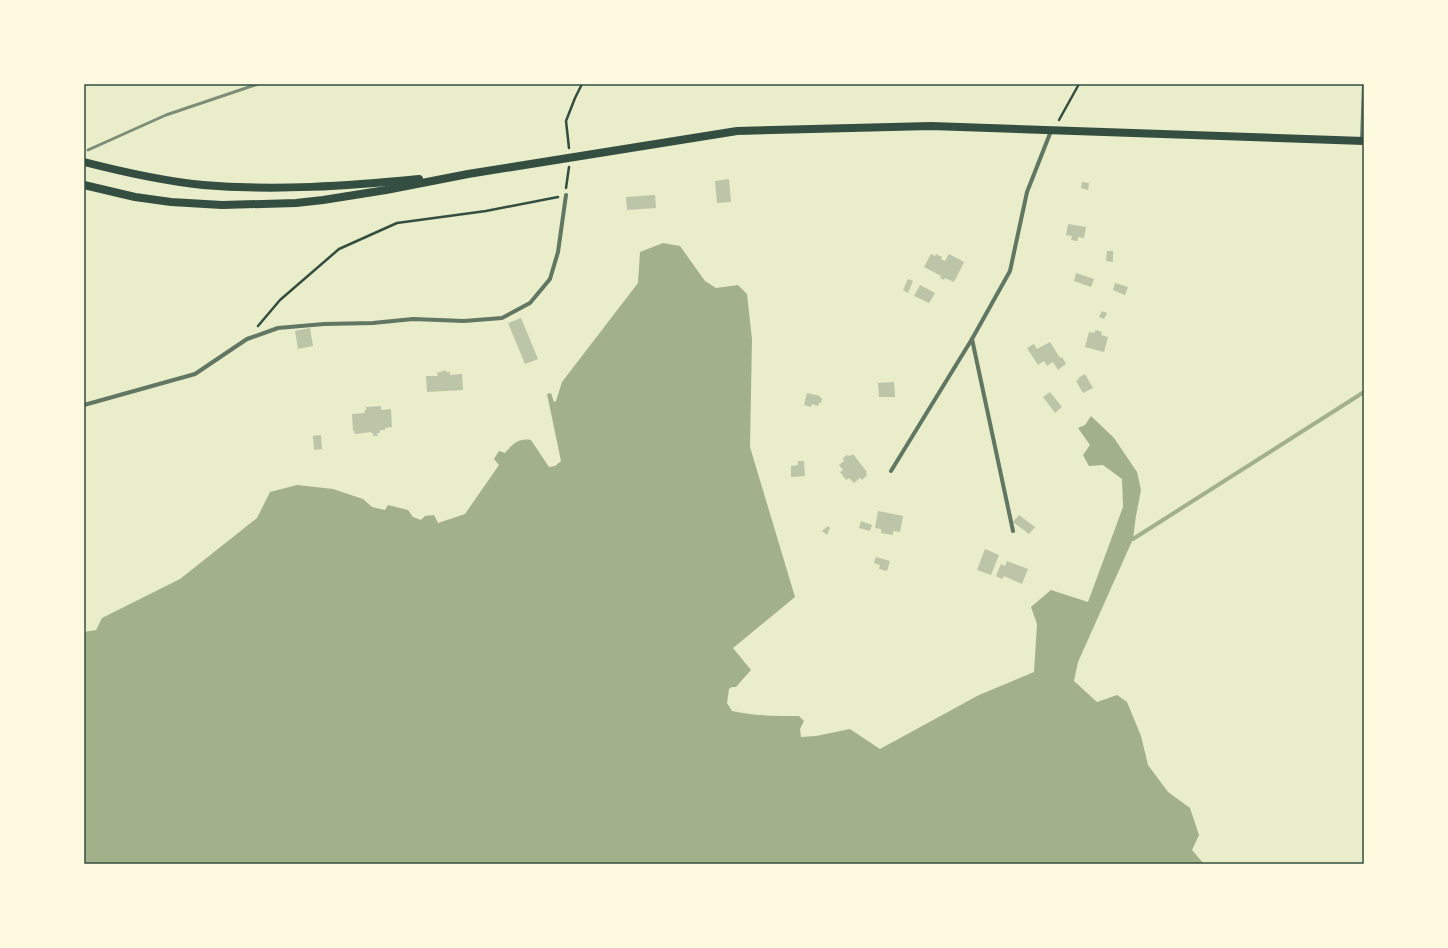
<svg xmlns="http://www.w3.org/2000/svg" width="1448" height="948" font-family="Quicksand,sans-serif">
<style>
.water{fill:#a3b18a}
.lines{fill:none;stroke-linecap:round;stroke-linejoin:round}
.stream{stroke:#a3b18a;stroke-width:4}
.building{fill:#bcc5a7}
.path{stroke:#344e41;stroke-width:2.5}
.minor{stroke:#617663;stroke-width:4}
.secondary{stroke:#344e41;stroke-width:8}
.rail{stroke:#7c8e77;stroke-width:3}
.neatline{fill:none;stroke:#344e41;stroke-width:1.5}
</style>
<rect width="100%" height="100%" fill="#e9edc9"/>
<path class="water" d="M663 243 680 246 705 281 716 288 738 285 747 294 752 339 750 447 795 597 733 648 751 670 736 687H732L729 689 727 703 732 711C754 716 776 716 799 716L804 721 800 729 801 737 816 736 850 729 880 749 979 695 1034 672 1037 624 1031 607 1051 590 1088 602 1123 507 1122 479 1103 465 1089 466 1083 455 1090 445 1078 428 1085 425 1091 416 1114 438 1137 472 1141 490 1136 516 1133 539 1078 662 1074 681 1097 702 1117 695 1127 702 1141 736 1148 765 1168 792 1190 808 1199 835 1192 850 1204 864H84V632L96 630 102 618 180 579 257 518 270 492 297 485 333 489 363 499 372 507 385 510 388 505 408 510 413 517 421 520 425 516 434 515 438 523 465 514 499 465 494 459 499 451 505 453C513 444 518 438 531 440L549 467 555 466 561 461 547 394 551 393 554 402 556 401 562 382 638 283 640 252Z"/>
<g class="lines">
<polyline class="stream" points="1133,539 1364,392"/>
</g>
<g class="building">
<polygon points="729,179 731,202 717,203 715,181"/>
<polygon points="1082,182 1089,183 1088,190 1081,188"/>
<polygon points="655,195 656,208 627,210 626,197"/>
<polygon points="1068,224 1086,227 1084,238 1078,237 1078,241 1071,240 1072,236 1066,235"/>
<polygon points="1107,251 1113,251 1113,262 1106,261"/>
<polygon points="931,254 935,256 936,254 942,257 941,259 945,261 949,254 964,262 954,282 945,278 944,280 940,278 941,276 924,267"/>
<polygon points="1076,273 1094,279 1091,287 1074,281"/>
<polygon points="908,279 913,281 908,293 903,290"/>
<polygon points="1115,283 1128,287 1125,295 1113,290"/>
<polygon points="920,285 935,293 929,303 914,296"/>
<polygon points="1102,311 1107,313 1104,319 1099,317"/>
<polygon points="521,318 538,359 525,364 508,323"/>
<polygon points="310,328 313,346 298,349 295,331"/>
<polygon points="1095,330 1102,332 1101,335 1108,337 1104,352 1085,347 1089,332 1095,333"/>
<polygon points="1050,342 1060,358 1062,357 1066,364 1058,370 1053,362 1047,366 1044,361 1038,365 1027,348 1034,344 1037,349"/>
<polygon points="446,370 446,372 450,372 450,375 462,374 463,390 427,392 426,376 438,376 437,373"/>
<polygon points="1085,374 1093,388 1083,393 1076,381 1079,379 1078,378"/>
<polygon points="894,382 895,397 879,397 878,383"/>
<polygon points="1050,392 1062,407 1055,413 1043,397"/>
<polygon points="807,393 820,396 820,398 822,398 821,403 819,403 818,406 812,404 811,407 804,405"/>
<polygon points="381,406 381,410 391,409 392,427 385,428 385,430 380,430 380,433 377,433 378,436 373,436 373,433 371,433 371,432 355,434 354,431 353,431 352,414 365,413 364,411 366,410 366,407"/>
<polygon points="321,435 322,449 314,450 313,436"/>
<polygon points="853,454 867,472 866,473 867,475 862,480 860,478 854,483 849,478 846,480 840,472 843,470 839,465 844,461 843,458 847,455 850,456"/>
<polygon points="798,461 804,461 805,476 791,477 791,466 798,465"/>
<polygon points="878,511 903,516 900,532 893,531 893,535 881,533 881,529 875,528"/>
<polygon points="1019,515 1035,527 1029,534 1013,522"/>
<polygon points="861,521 872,525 870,531 859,528"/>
<polygon points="828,526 830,528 827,535 822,531"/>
<polygon points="985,549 999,555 991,575 977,570"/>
<polygon points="876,557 890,561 887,571 879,569 880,565 874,563"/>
<polygon points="1007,561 1028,569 1022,584 1004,576 1002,579 996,576 1001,564 1005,566"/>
</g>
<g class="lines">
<g class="path">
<polyline points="1059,120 1079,84"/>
<polyline points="569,148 566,121 575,98 582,84"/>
<polyline points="566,188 569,167"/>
<polyline points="258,326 280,300 339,249 397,223 486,211 558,197"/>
</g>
<g class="minor">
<polyline points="1362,140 1364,84"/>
<polyline points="972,339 1013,531"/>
<polyline points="84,405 195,374 247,339 278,328 324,324 373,323 413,319 464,321 502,318 530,303 550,279 558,252 566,195"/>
<polyline points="891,471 972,339 1010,271 1027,192 1051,131"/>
</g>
<g class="secondary">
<path d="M84 162C123 172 163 181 203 185 275 191 348 186 419 179"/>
<polyline points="84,185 135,197 171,202 222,205 296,203 323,200 386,190 468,174 737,131 931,126 1364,141"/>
</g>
<polyline class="rail" points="88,150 166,115 258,84"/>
</g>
<rect width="1448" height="948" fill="none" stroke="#fefae0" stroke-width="170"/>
<rect x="85" y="85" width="1278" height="778" class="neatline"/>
</svg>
